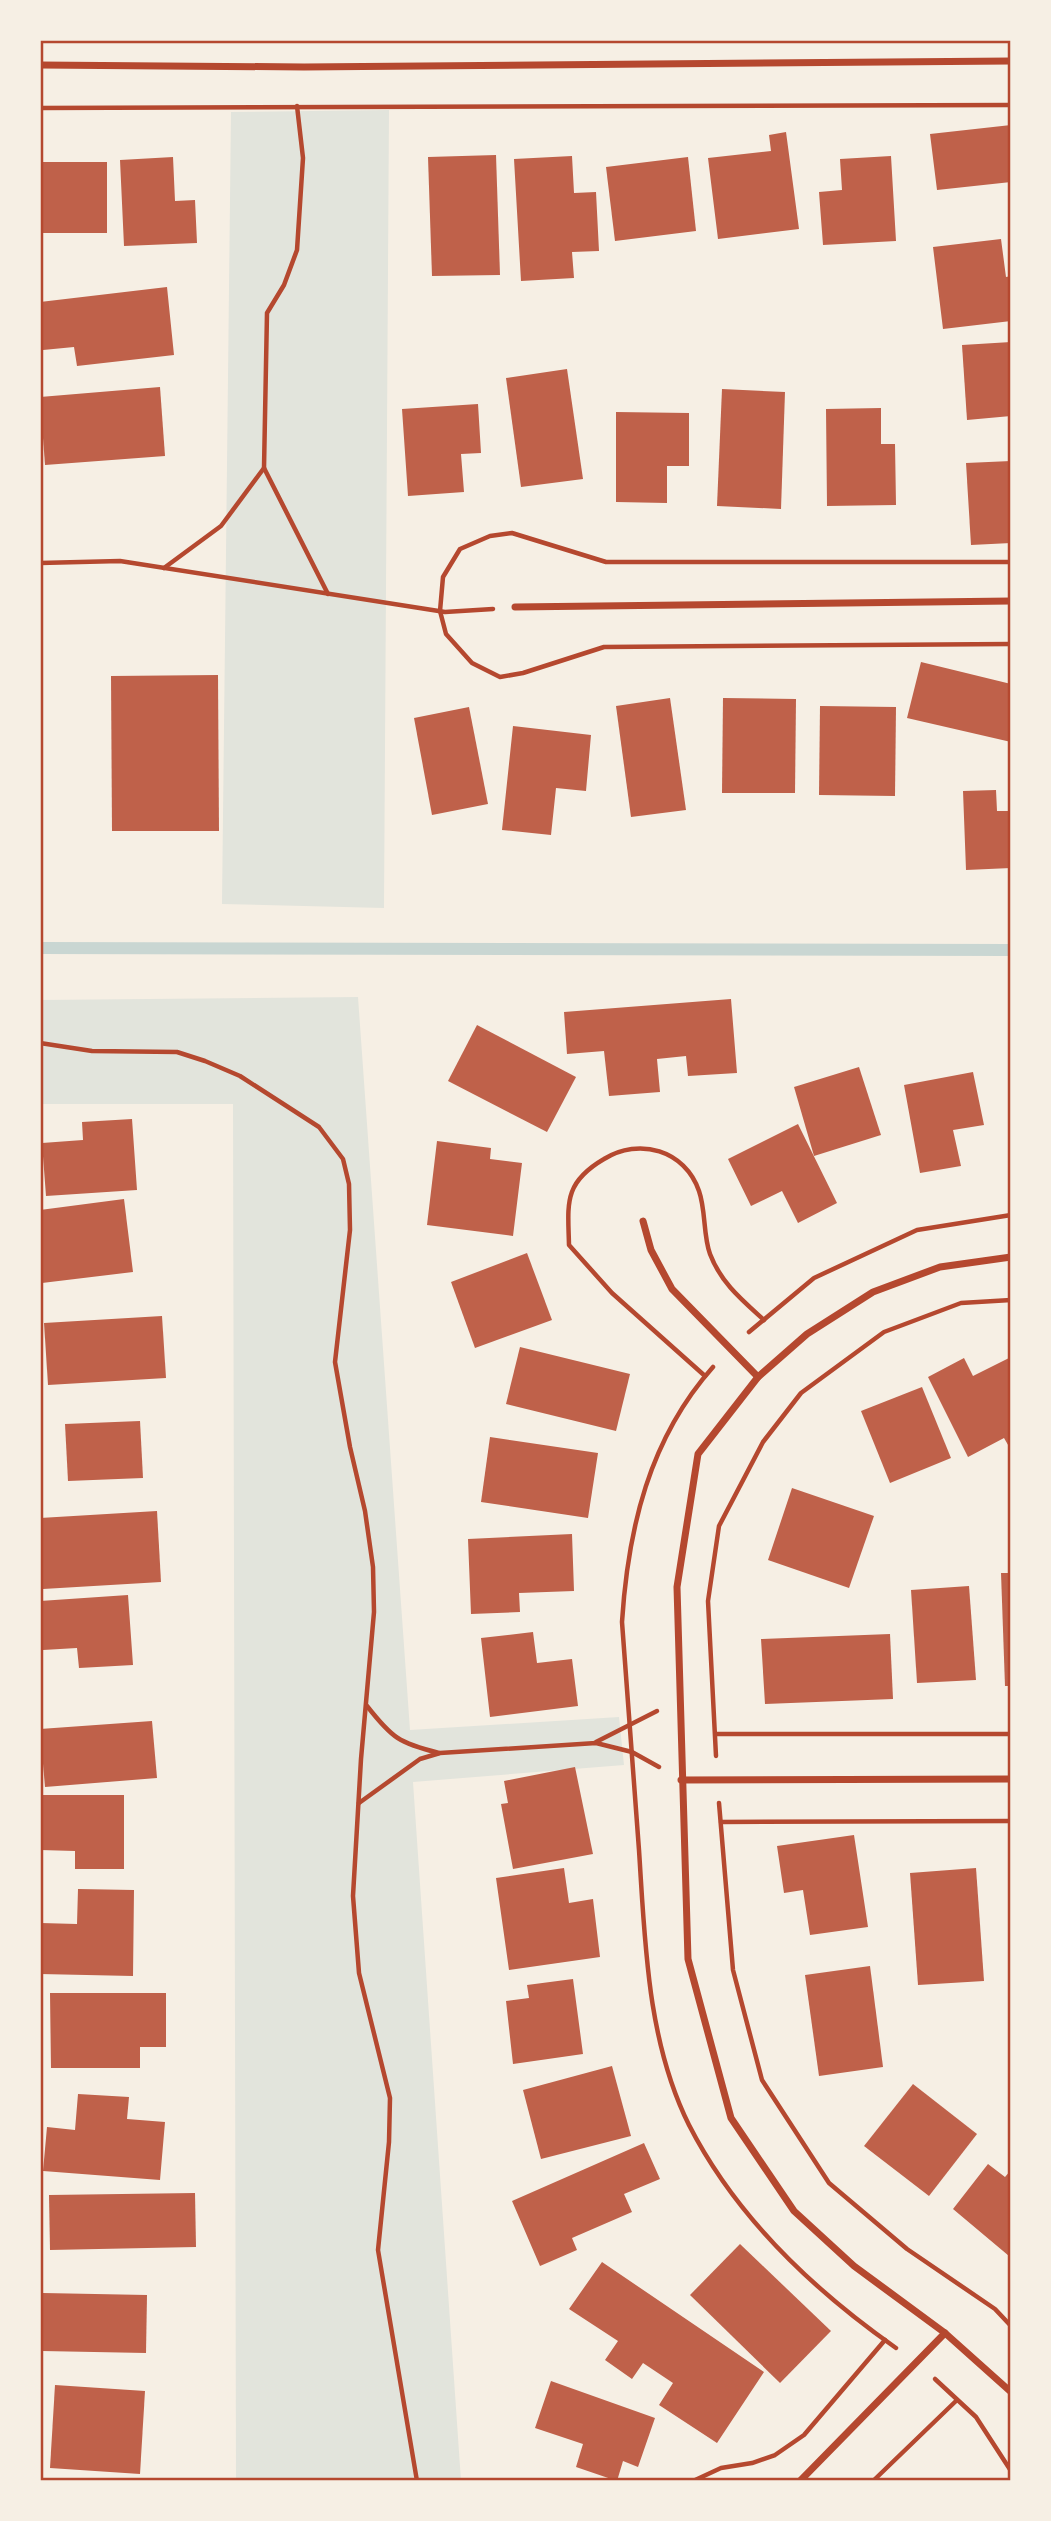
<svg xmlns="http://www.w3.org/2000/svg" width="1051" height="2521" font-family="'Asap Condensed',sans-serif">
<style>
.green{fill:#e2e4dc}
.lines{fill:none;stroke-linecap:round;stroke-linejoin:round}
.stream{stroke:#c9d6d2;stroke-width:12}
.building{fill:#bf614a}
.path{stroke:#b5482f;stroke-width:4.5}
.minor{stroke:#b5482f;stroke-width:7}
.neatline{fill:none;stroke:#b5482f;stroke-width:2.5}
</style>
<rect width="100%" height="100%" fill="#f6efe4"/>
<g class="green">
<polygon points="389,110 384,908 222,904 231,112"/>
<polygon points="358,997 410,1730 619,1717 624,1765 413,1782 461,2481 236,2481 233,1104 40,1104 40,1000"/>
</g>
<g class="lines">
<polyline class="stream" points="40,948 1011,950"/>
</g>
<g class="building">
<polygon points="1011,125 1011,182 937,190 930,134"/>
<polygon points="786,132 799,229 718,239 708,158 771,151 769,135"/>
<polygon points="496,155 500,275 432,276 428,157"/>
<polygon points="572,156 574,193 596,192 599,251 572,252 574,278 521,281 514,159"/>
<polygon points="891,156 896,241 823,245 819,192 842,190 840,159"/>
<polygon points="173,157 175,201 195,200 197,243 124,246 120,160"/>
<polygon points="688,157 696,231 615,241 606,167"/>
<rect x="40" y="162" width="67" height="71"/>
<polygon points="1001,239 1006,277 1011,276 1011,321 943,329 933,247"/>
<polygon points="167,287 174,355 77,366 74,347 43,350 40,302"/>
<polygon points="1011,342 1011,416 967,420 962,345"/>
<polygon points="567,369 583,479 521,487 506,378"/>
<polygon points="160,387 165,456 45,465 40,397"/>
<polygon points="722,389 785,392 781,509 717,506"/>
<polygon points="478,404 481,453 461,454 464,492 408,496 402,409"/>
<polygon points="881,408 881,444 895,444 896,505 827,506 826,409"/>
<polygon points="616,412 689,413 689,466 667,466 667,503 616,502"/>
<polygon points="1011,461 1011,543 971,545 966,463"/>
<polygon points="921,662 1011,684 1011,742 907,718"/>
<polygon points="218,675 219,831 112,831 111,676"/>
<polygon points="670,698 686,810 631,817 616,706"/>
<polygon points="723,698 796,699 795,793 722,793"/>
<polygon points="820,706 896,707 895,796 819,795"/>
<polygon points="469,707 488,804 432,815 414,718"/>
<polygon points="513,726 591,735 586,791 556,788 551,835 502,830"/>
<polygon points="996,790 997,811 1011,811 1011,868 966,870 963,791"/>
<polygon points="731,999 737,1073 688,1076 686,1056 657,1059 660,1092 609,1096 604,1051 567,1054 564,1012"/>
<polygon points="477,1025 576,1077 547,1132 448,1081"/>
<polygon points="859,1067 881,1135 814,1156 794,1087"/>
<polygon points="973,1072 984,1125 953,1130 961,1166 920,1173 904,1085"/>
<polygon points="132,1119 137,1190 46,1196 42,1143 83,1140 82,1122"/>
<polygon points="798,1124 837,1203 798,1223 782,1191 751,1206 728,1159"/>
<polygon points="437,1141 491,1148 490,1159 522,1163 513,1236 427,1225"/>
<polygon points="124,1199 133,1272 42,1283 40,1210"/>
<polygon points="527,1253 552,1320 475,1348 451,1282"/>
<polygon points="162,1316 166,1378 48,1385 44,1323"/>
<polygon points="520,1347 630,1374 616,1431 506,1404"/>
<polygon points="1011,1357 1011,1450 1004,1438 968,1457 928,1377 964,1358 973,1376"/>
<polygon points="922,1387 951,1458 890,1483 861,1411"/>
<polygon points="140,1421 143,1478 68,1481 65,1424"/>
<polygon points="490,1437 598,1453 588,1518 481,1502"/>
<polygon points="792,1488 874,1516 849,1588 768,1560"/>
<polygon points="157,1511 161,1582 43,1589 40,1518"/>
<polygon points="572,1534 574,1591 519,1593 520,1612 471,1614 468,1539"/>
<polygon points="1001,1573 1011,1573 1011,1686 1005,1686"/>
<polygon points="969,1586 976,1680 917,1683 911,1590"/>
<polygon points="128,1595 133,1665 79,1668 77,1648 43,1650 40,1601"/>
<polygon points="533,1632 537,1663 572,1659 578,1706 490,1717 481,1638"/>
<polygon points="890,1634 893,1699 765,1704 761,1639"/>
<polygon points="152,1721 157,1778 45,1787 40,1729"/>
<polygon points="575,1767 593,1854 513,1869 501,1804 508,1803 504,1781"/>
<polygon points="40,1795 124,1795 124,1869 75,1869 75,1851 40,1850"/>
<polygon points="854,1835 868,1927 810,1935 803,1890 784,1893 777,1846"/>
<polygon points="564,1868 569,1903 593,1899 600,1957 509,1970 496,1878"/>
<polygon points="976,1868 984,1981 918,1985 910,1873"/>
<polygon points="78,1889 134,1890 133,1976 40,1974 41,1923 77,1924"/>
<polygon points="870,1966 883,2067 819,2076 805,1975"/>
<polygon points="573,1979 583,2054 513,2064 506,2001 529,1998 527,1985"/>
<polygon points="50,1993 166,1993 166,2047 140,2047 140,2068 51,2068"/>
<polygon points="612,2066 631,2136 541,2159 523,2090"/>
<polygon points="913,2084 977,2134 929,2196 864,2146"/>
<polygon points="78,2094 129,2097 127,2119 165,2122 160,2180 43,2171 47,2127 75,2130"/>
<polygon points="644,2143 660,2179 624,2194 632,2212 572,2238 577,2250 540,2266 512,2201"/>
<polygon points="988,2164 1005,2177 1011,2170 1009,2256 953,2209"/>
<polygon points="195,2193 196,2247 50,2250 49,2195"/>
<polygon points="740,2244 831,2331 780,2383 690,2295"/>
<polygon points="602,2262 764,2372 717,2443 659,2405 673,2383 643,2363 632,2379 605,2360 618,2341 569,2309"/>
<polygon points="43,2293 147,2295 146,2353 42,2351"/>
<polygon points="551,2381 655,2418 638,2467 623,2461 617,2481 576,2467 583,2444 535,2428"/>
<polygon points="55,2385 145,2391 140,2474 50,2468"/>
</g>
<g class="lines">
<g class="path">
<polyline points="297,106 303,158 297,250 284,285 267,313 264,468 328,594"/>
<polyline points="40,108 1011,105"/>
<polyline points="1011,562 606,562 512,533 490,536 460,549 443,577 440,611 446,634 472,663 500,677 523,673 604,647 1011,644"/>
<polyline points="40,563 120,561 445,612 493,609"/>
<polyline points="164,568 221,526 264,468"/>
<polyline points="40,1043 92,1051 177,1052 205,1061 240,1076 319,1127 343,1159 349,1184 350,1230 335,1362 350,1447 365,1511 373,1567 374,1612 361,1759 353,1896 359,1973 390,2098 389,2142 378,2250 417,2481"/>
<polyline points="749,1332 814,1278 917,1230 1011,1215"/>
<path d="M713 1367C649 1439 628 1529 622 1622 627 1698 634 1774 639 1850 645 1941 647 2041 689 2125 736 2217 812 2289 896 2348"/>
<path d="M705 1376 612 1293 569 1245C568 1204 563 1183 604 1159 639 1137 685 1150 699 1191 706 1211 703 1235 710 1254 721 1283 742 1300 764 1320"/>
<path d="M367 1706C392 1738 399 1743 439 1753"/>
<polyline points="716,1734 1011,1734"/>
<polyline points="596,1742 657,1711"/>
<polyline points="716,1756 708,1601 719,1526 763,1442 801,1393 884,1332 961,1303 1011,1300"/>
<polyline points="359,1803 420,1759 440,1753 596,1743 632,1752 659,1767"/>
<polyline points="719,1803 733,1970 762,2080 829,2183 907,2249 995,2309 1011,2326"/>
<polyline points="721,1822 1011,1821"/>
<polyline points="935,2379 976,2417 1011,2471"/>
<polyline points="693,2481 721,2468 752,2463 775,2455 804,2435 885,2340"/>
<polyline points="873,2481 957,2400"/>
</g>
<g class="minor">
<polyline points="40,65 304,67 1011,61"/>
<polyline points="515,607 1011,601"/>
<polyline points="643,1221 651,1250 672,1289 758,1377"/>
<polyline points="1011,1257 940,1267 873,1292 807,1334 758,1377 698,1454 677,1587 688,1959 731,2118 794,2211 854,2266 945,2333 1011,2392"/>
<polyline points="681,1780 1011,1779"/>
<polyline points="800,2481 945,2333"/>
</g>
</g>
<rect width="1051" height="2521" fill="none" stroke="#f6efe4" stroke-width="84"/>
<rect x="42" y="42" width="967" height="2437" class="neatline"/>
</svg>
